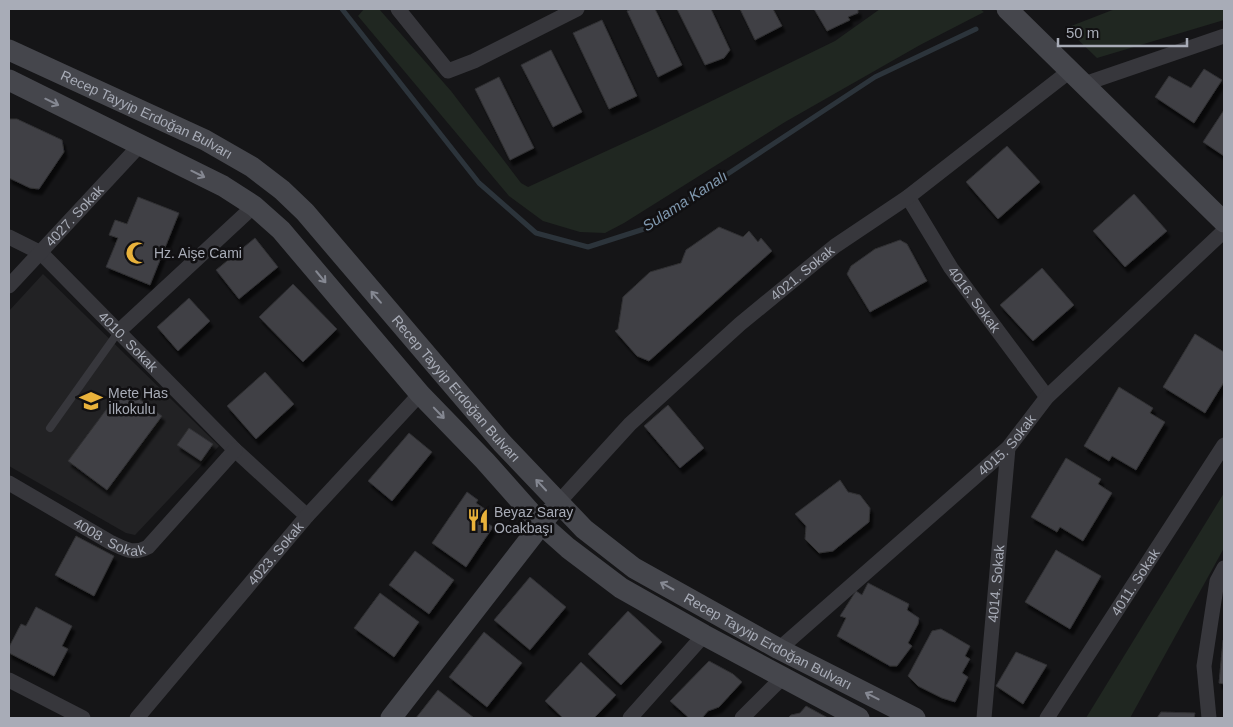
<svg xmlns="http://www.w3.org/2000/svg" width="1233" height="727" font-family="Arial,sans-serif">
<style>
.built{fill:#222224}
.green{fill:#202721}
.lines{fill:none;stroke-linecap:round;stroke-linejoin:round}
.stream{stroke:#2c343b;stroke-width:5}
.building{fill:#404044;stroke:#303033;filter:url(#shadow)}
.lane{stroke:#37373c;stroke-width:8}
.street{stroke:#37373c;stroke-width:15}
.secondary{stroke:#45464c;stroke-width:21}
.oneway{stroke:#858892}
.labels{text-anchor:middle;stroke-width:5;stroke-linejoin:round;paint-order:stroke}
.street-label{font-size:14px;fill:#a8acb7;stroke:#111012}
.poi-label{font-size:14px;fill:#a8acb7;stroke:#111012;text-anchor:start}
.water-label{font-size:15px;font-style:italic;fill:#8099b0;stroke:#111012}
</style>
<defs>
<filter id="shadow"><feDropShadow dx="3" dy="5.5" stdDeviation="1" flood-color="#0009"/></filter>
</defs>
<rect width="100%" height="100%" fill="#151517"/>
<polygon class="built" points="43,274 219,446 135,535 126,533 9,466 9,311"/>
<g class="green">
<polygon points="364,9 379,9 451,91 521,183 528,187 650,131 835,41 880,9 980,9 984,12 920,45 785,122 624,223 605,233 580,232 543,221 509,196 358,16"/>
<polygon points="1115,9 1224,9 1224,20 1097,58 1066,28"/>
<polygon points="1224,493 1224,548 1130,718 1086,718"/>
</g>
<g class="lines">
<polyline class="stream" points="342,9 479,183 536,233 588,247 644,229 875,77 976,29"/>
</g>
<g class="building">
<polygon points="632,9 655,9 682,65 658,77 627,11"/>
<polygon points="677,9 711,9 730,50 724,58 705,65"/>
<polygon points="740,9 773,9 782,26 755,40"/>
<polygon points="814,9 858,9 858,13 848,17 850,20 827,31"/>
<polygon points="602,20 637,96 609,109 573,33"/>
<polygon points="551,50 582,112 553,127 521,65"/>
<polygon points="1204,69 1222,80 1194,123 1155,97 1169,76 1191,88"/>
<polygon points="499,77 534,148 510,160 475,89"/>
<polygon points="1224,110 1224,156 1203,142"/>
<polygon points="9,119 17,119 62,140 64,152 39,189 30,188 9,178"/>
<polygon points="1007,146 1040,182 998,219 966,182"/>
<polygon points="1134,194 1167,231 1125,267 1093,231"/>
<polygon points="138,197 179,213 150,285 106,267 118,238 109,235 115,220 127,224"/>
<polygon points="719,227 743,237 749,231 758,242 761,238 772,251 649,361 637,356 615,331 618,329 623,297 650,272 681,263 686,250"/>
<polygon points="255,238 278,267 239,299 216,270"/>
<polygon points="900,240 907,244 927,281 870,312 847,274 851,266 875,249"/>
<polygon points="1042,268 1074,305 1033,341 1000,305"/>
<polygon points="293,284 337,329 303,362 259,317"/>
<polygon points="189,298 210,321 178,351 157,327"/>
<polygon points="1195,334 1224,352 1224,382 1205,413 1163,387"/>
<polygon points="265,372 294,404 256,439 227,406"/>
<polygon points="123,387 162,416 107,490 68,461"/>
<polygon points="1119,387 1153,408 1150,413 1165,422 1136,470 1112,456 1109,461 1084,446"/>
<polygon points="668,405 704,448 680,468 644,426"/>
<polygon points="189,428 213,444 201,461 177,445"/>
<polygon points="409,433 432,452 392,501 368,481"/>
<polygon points="1066,458 1101,479 1098,484 1112,493 1083,541 1060,527 1057,532 1031,517"/>
<polygon points="840,480 848,492 860,495 870,508 869,522 833,551 819,553 805,539 806,526 795,514"/>
<polygon points="467,492 478,500 476,503 485,509 479,517 493,527 466,567 432,543"/>
<polygon points="76,536 114,556 94,596 55,575"/>
<polygon points="1056,550 1101,576 1070,629 1025,602"/>
<polygon points="415,551 454,580 429,614 389,585"/>
<polygon points="530,577 566,607 530,650 494,620"/>
<polygon points="868,583 909,604 907,610 919,618 918,624 908,643 912,646 897,666 890,666 837,636 846,618 840,616 856,591 862,595"/>
<polygon points="380,593 419,622 394,657 354,628"/>
<polygon points="36,607 72,626 62,646 68,649 54,676 9,653 9,647 21,624 26,626"/>
<polygon points="628,611 662,642 621,685 588,654"/>
<polygon points="941,629 970,646 965,656 970,659 962,673 968,677 955,702 942,698 918,686 908,676 932,631"/>
<polygon points="484,632 522,663 487,707 449,677"/>
<polygon points="1223,640 1224,640 1224,684 1219,683"/>
<polygon points="1016,652 1047,665 1023,704 996,686"/>
<polygon points="709,661 733,674 742,682 719,707 708,711 702,718 689,718 670,701"/>
<polygon points="581,662 616,695 594,718 563,718 545,701"/>
<polygon points="438,690 474,718 416,718"/>
<polygon points="806,706 828,718 788,718 791,715 800,713"/>
<polygon points="1161,712 1195,713 1194,718 1157,718"/>
</g>
<g class="lines">
<polyline class="lane" points="50,428 119,331"/>
<g class="street">
<polyline points="398,9 448,71 474,61 577,9"/>
<polyline points="1084,84 1224,36"/>
<path id="s1" d="M908 197 951 268 1047 397"/>
<path id="s2" d="M9 237 41 253 235 450 307 516"/>
<path id="s3" d="M9 286 140 145"/>
<polyline points="119,331 254,206"/>
<path id="s4" d="M9 483 110 542C125 549 133 555 148 547L235 450"/>
<path id="s5" d="M558 503 630 424 740 324 835 246 908 197 1071 70"/>
<path id="s6" d="M779 649 1008 448 1047 397 1224 231"/>
<polyline points="9,680 83,718"/>
<path id="s7" d="M137 718 307 516 420 394"/>
<polyline points="630,718 704,635"/>
<polyline points="742,718 782,678"/>
<path id="s8" d="M984 718 1008 448"/>
<path id="s9" d="M1047 718 1224 445"/>
<polyline points="1209,718 1204,666 1217,581 1224,568"/>
</g>
<g class="secondary">
<polyline points="1007,9 1224,222"/>
<path id="s10" d="M9 50 205 140 252 167 282 190 305 212 502 443 584 529 634 568 779 649 915 718"/>
<polyline points="9,80 223,186 254,206 281,230 420,394 485,461 541,524 568,548 621,588 704,635 859,718"/>
<polyline points="391,718 550,513"/>
</g>
</g>
<defs><path id="oneway-shaft" d="M-6 0H5M1.5-3L5.5 0L1.5 3" fill="none" stroke-width="1.6" stroke-linecap="round" stroke-linejoin="round" transform="scale(1.25)"/></defs>
<g class="oneway">
<use href="#oneway-shaft" transform="translate(52 102) rotate(26)"/>
<use href="#oneway-shaft" transform="translate(198 174) rotate(26)"/>
<use href="#oneway-shaft" transform="translate(321 277) rotate(50)"/>
<use href="#oneway-shaft" transform="translate(376 297) rotate(-131)"/>
<use href="#oneway-shaft" transform="translate(439 413) rotate(46)"/>
<use href="#oneway-shaft" transform="translate(541 485) rotate(-133)"/>
<use href="#oneway-shaft" transform="translate(667 586) rotate(-151)"/>
<use href="#oneway-shaft" transform="translate(872 696) rotate(-153)"/>
</g>
<defs>
<symbol id="mosque-bare" viewBox="-9 -9 18 18"><path d="M3.5-4.9A6 6 0 1 0 3.5 4.9A5 5 0 1 1 3.5-4.9Z" fill="#e9b23b" stroke="#111012" stroke-width="2.5" paint-order="stroke"/></symbol>
<symbol id="school-bare" viewBox="-9 -9 18 18"><path d="M0-5L7-2L0 1L-7-2ZM-4 1L0 2.5L4 1V4Q0 6-4 4Z" fill="#e9b23b" stroke="#111012" stroke-width="2.5" paint-order="stroke"/></symbol>
<symbol id="restaurant-bare" viewBox="-9 -9 18 18"><path d="M-5-6h1v4h1v-4h1v4h1v-4h1v5L-1.5 .5V6h-2V.5L-5-1ZM5-6V6H3V1.5H1.5Q1.5-4 5-6Z" fill="#e9b23b" stroke="#111012" stroke-width="2.5" paint-order="stroke"/></symbol>
</defs>
<g fill-rule="evenodd">
<use href="#mosque-bare" x="121" y="237" width="32" height="32"/>
<use href="#school-bare" x="75" y="385" width="32" height="32"/>
<use href="#restaurant-bare" x="462" y="504" width="32" height="32"/>
</g>
<g class="labels">
<g class="street-label">
<text dy="5" stroke="none"><textPath href="#s10" startOffset="152">Recep Tayyip Erdoğan Bulvarı</textPath></text>
<text dy="5" stroke="none"><textPath href="#s3" startOffset="96">4027. Sokak</textPath></text>
<text dy="5" stroke="none"><textPath href="#s5" startOffset="336">4021. Sokak</textPath></text>
<text dy="5" stroke="none"><textPath href="#s1" startOffset="122">4016. Sokak</textPath></text>
<text dy="5" stroke="none"><textPath href="#s2" startOffset="160">4010. Sokak</textPath></text>
<text dy="5" stroke="none"><textPath href="#s10" startOffset="572">Recep Tayyip Erdoğan Bulvarı</textPath></text>
<text dy="5" stroke="none"><textPath href="#s6" startOffset="306">4015. Sokak</textPath></text>
<text dy="5" stroke="none"><textPath href="#s4" startOffset="115">4008. Sokak</textPath></text>
<text dy="5" stroke="none"><textPath href="#s7" startOffset="215">4023. Sokak</textPath></text>
<text dy="5" stroke="none"><textPath href="#s9" startOffset="162">4011. Sokak</textPath></text>
<text dy="5" stroke="none"><textPath href="#s8" startOffset="135">4014. Sokak</textPath></text>
<text dy="5" stroke="none"><textPath href="#s10" startOffset="978">Recep Tayyip Erdoğan Bulvarı</textPath></text>
</g>
<g class="poi-label">
<text x="154" y="258">Hz. Aişe Cami</text>
<text x="108" y="398">Mete Has<tspan x="108" dy="16">İlkokulu</tspan></text>
<text x="494" y="517">Beyaz Saray<tspan x="494" dy="16">Ocakbaşı</tspan></text>
</g>
<g class="water-label">
<text transform="translate(685 201) rotate(-33)" y="5">Sulama Kanalı</text>
</g>
</g>
<rect width="1233" height="727" fill="none" stroke="#a8acb7" stroke-width="20"/>
<path d="M1058 38v8h129v-8" fill="none" stroke="#a8acb7" stroke-width="2.5"/>
<text x="1066" y="38" font-size="15" fill="#a8acb7" stroke="#111012" stroke-width="4" paint-order="stroke">50 m</text>
</svg>
